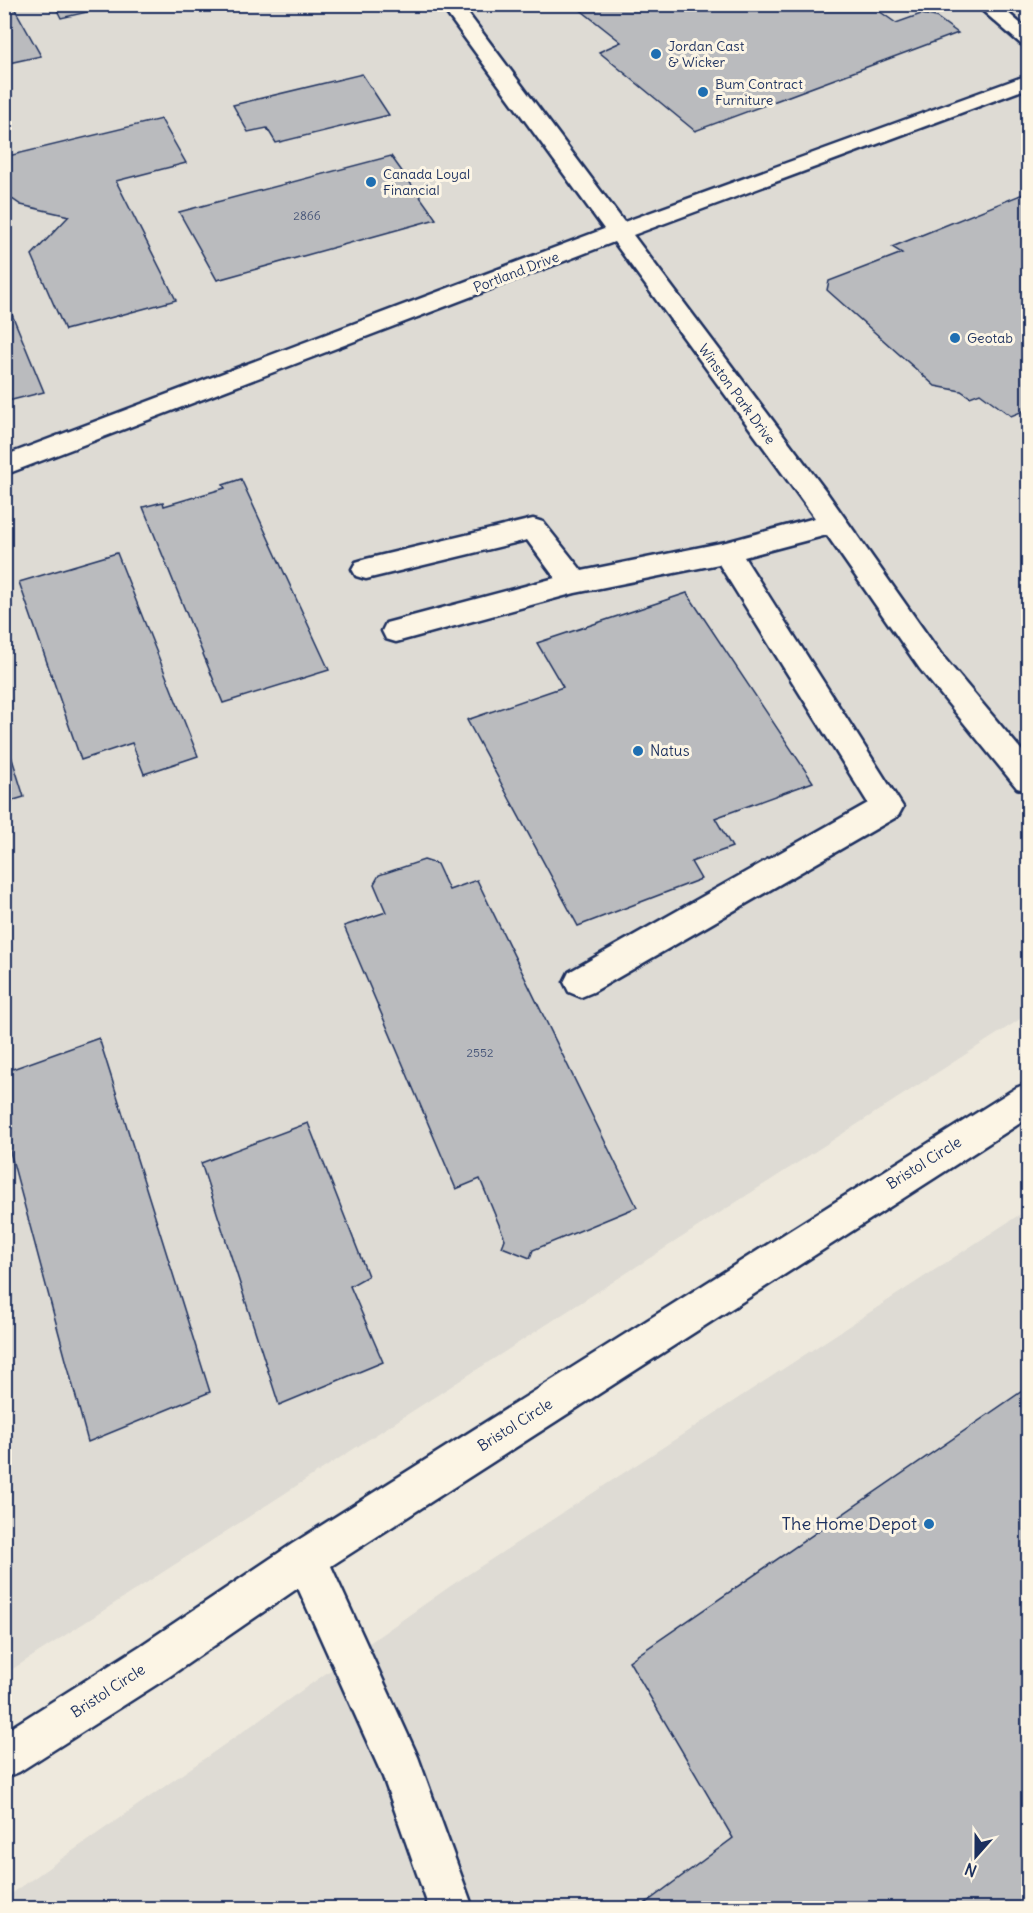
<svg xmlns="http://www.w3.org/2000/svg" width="1033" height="1913" font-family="Delius,sans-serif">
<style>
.built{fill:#dedbd4}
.building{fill:#babbbe;stroke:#1b2f5e;stroke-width:1.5}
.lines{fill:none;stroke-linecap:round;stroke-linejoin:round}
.minor-casing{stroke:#1b2f5e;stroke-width:5}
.minor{fill:#fcf5e5;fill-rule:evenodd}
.poi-dot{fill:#1f6fb2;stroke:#fcf5e5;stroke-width:2}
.labels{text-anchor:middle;stroke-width:6;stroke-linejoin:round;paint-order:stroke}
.number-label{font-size:12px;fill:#435276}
.far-poi-label{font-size:14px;fill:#1b2f5e;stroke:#fcf5e5;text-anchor:start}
.far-street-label{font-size:14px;fill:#1b2f5e;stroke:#fcf5e5}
.poi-label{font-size:15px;fill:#1b2f5e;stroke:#fcf5e5;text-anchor:start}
.street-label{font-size:15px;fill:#1b2f5e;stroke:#fcf5e5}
.near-poi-label{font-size:18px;fill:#1b2f5e;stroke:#fcf5e5;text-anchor:end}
</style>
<rect width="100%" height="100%" fill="#eee9dd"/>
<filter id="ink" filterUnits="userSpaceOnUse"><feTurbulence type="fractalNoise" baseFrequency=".0167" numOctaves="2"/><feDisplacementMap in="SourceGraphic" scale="12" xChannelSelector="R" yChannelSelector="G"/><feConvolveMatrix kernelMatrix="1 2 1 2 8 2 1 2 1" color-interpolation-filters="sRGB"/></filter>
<g filter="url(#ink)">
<g class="built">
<polygon points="5,5 1028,5 1028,1014 5,1674"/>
<polygon points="1028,1209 1028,1908 5,1908 4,1899 452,1585"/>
</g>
<g class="building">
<polygon points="4,4 12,4 41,56 4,64"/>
<polygon points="54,4 122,4 61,18"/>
<polygon points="573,4 869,4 896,23 921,14 936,17 958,33 695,131 599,52 621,42"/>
<polygon points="362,74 389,115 276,143 267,128 248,132 233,105"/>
<polygon points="161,119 186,163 116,181 176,300 65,330 32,255 69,216 21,205 5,194 4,157"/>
<polygon points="391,156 436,219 217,280 179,212"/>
<polygon points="1028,192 1028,409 1011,416 980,393 970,397 961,391 935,386 827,290 829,281 902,253 892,247"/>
<polygon points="4,295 44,392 4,402"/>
<polygon points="241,479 329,670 223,703 143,507 163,502 164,506 225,488 223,485"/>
<polygon points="117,553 198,756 144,774 132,743 81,760 19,582"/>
<polygon points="687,593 813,782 715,818 732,847 691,862 701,879 578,926 467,720 563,687 537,643"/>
<polygon points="4,733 24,797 4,803"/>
<polygon points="424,860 437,864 449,890 477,880 637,1207 533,1250 530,1258 502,1247 505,1239 480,1179 456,1189 344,926 386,912 374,884 379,875"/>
<polygon points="99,1038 210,1392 88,1442 4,1129 4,1072"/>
<polygon points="308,1123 368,1276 350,1286 383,1362 279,1405 201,1163"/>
<polygon points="1028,1387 1028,1908 639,1908 733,1838 629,1661"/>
</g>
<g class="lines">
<defs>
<g id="minor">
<polygon points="440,4 461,4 624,222 1028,75 1028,88 633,235 825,490 940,653 1028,758 1028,791 1017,788 920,669 827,535 744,557 903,807 898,816 593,992 581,997 569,992 564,982 569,972 868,803 719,564 575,593 396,642 386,639 382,631 386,623 555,578 527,540 366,579 356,576 352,569 356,562 366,559 533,519 543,522 582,571 726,542 815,518 614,242 4,475 4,456 604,229"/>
<polygon points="975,4 998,4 1028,30 1028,46 1021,44"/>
<polygon points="1028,1083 1028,1118 331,1566 418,1757 473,1908 429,1908 383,1777 298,1588 170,1676 19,1772 4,1778 4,1732 140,1646 292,1544 1016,1088"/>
</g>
</defs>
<use href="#minor" class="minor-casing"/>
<use href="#minor" class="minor"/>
</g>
</g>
<g class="poi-dot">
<circle cx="656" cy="54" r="6"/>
<circle cx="703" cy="92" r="6"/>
<circle cx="371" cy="182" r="6"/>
<circle cx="955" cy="338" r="6"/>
<circle cx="638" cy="751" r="6"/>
<circle cx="929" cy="1524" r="6"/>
</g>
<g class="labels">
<g class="number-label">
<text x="307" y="220">2866</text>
<text x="480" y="1057">2552</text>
</g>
<g class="far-poi-label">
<text x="668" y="51">Jordan Cast<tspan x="668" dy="16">&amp; Wicker</tspan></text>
<text x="715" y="89">Bum Contract<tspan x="715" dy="16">Furniture</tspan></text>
<text x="383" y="179">Canada Loyal<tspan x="383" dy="16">Financial</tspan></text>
<text x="967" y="343">Geotab</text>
</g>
<g class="far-street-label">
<text transform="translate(516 272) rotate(-21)" y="5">Portland Drive</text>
<text transform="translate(737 394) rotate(54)" y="5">Winston Park Drive</text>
</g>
<g class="poi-label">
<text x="650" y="756">Natus</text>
</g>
<g class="street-label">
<text transform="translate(924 1163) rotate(-32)" y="5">Bristol Circle</text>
<text transform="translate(515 1425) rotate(-32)" y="5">Bristol Circle</text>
<text transform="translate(108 1691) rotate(-33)" y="5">Bristol Circle</text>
</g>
<g class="near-poi-label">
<text x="917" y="1530">The Home Depot</text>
</g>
</g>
<rect width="1033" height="1913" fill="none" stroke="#fcf5e5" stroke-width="24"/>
<rect x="12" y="12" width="1009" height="1889" fill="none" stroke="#1b2f5e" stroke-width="2" filter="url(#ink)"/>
<g transform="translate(976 1856) rotate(201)" stroke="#fcf5e5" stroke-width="4.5" paint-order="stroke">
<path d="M0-4.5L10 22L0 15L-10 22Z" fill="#1b2f5e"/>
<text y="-9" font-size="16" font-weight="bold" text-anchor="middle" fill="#1b2f5e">N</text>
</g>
</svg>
